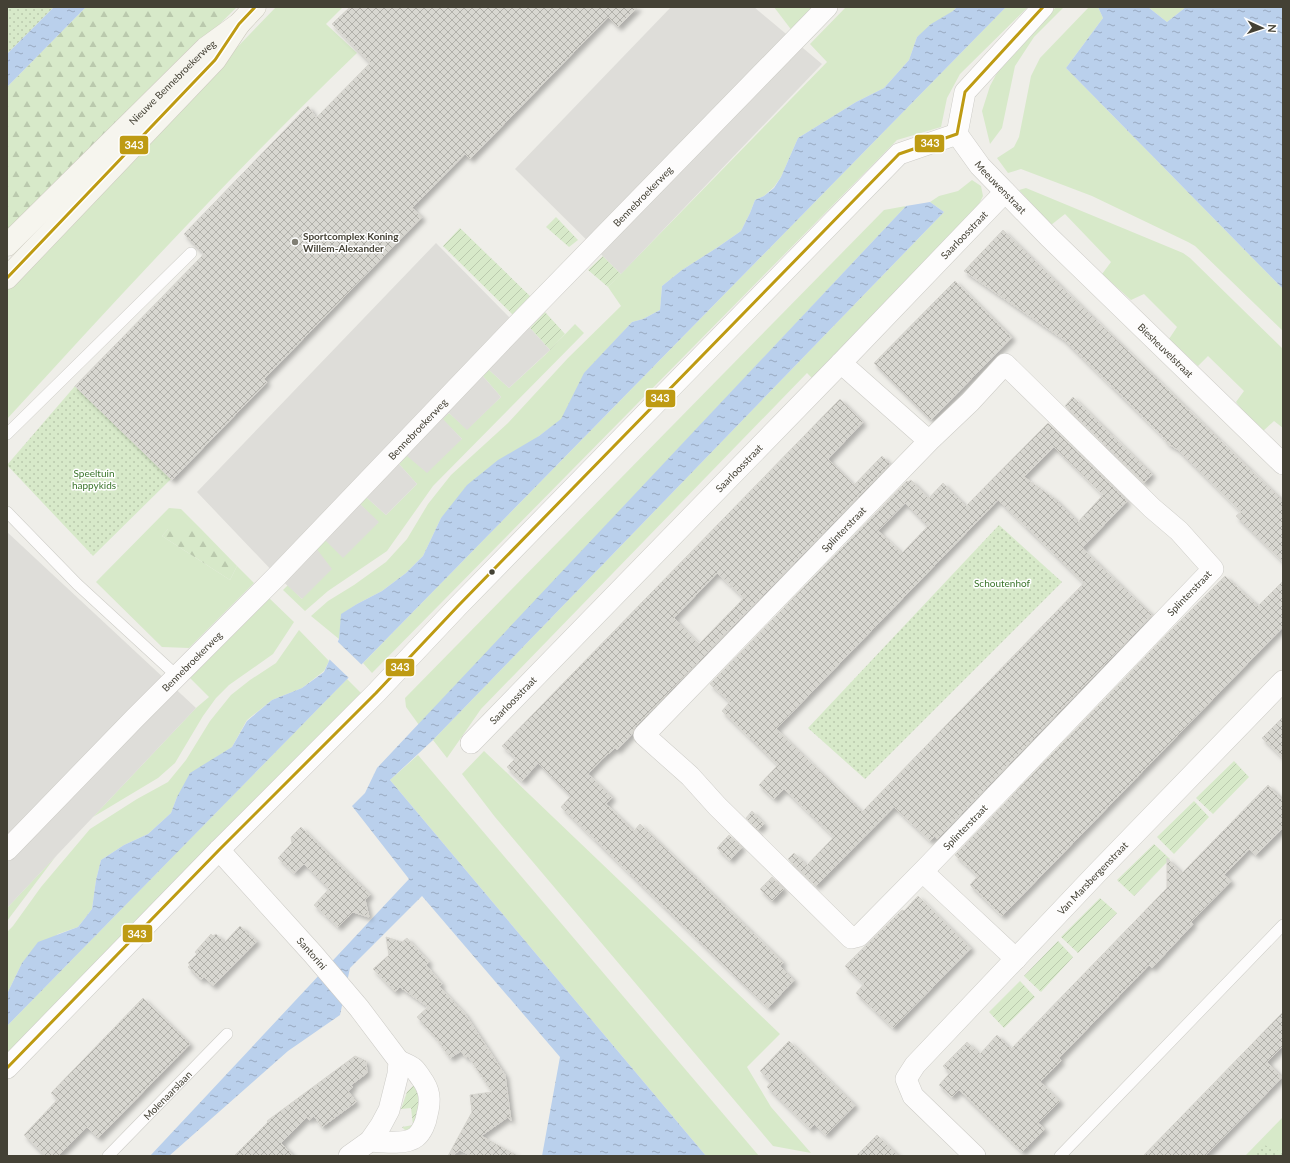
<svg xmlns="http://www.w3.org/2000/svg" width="1290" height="1163" font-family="Lato,sans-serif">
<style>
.grass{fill:#d7e9c9}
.forest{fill:url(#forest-firs)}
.park{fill:url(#park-dots)}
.garden{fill:url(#garden-furrows)}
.parking{fill:#deddd9}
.water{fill:url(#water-ripples)}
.pier{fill:#efeee9}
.building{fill:url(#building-cross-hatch);stroke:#d7d5cf;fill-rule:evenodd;filter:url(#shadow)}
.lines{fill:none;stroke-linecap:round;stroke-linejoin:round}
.service-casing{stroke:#cdccc7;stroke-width:12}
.minor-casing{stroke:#cdccc7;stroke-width:22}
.secondary-casing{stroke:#ceccc0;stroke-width:23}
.service{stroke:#fdfcfc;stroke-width:11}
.minor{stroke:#fdfcfc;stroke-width:21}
.secondary{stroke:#f6f5ee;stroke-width:22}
.bus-1-casing{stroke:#fff;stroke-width:6}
.bus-1{stroke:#be9b13;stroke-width:3}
.poi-dot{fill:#807e74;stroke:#fff;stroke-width:1.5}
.bus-dot{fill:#444135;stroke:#fff;stroke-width:1.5}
.labels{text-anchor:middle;stroke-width:3;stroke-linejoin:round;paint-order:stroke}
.street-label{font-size:10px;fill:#444135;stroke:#fff}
.poi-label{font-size:10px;font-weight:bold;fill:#444135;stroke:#fff;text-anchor:start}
.park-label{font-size:10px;fill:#3a742b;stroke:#fff}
.line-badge{stroke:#fff;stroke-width:1.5}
.badge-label{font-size:11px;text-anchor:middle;font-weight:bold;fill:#fff}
</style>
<defs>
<pattern id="forest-firs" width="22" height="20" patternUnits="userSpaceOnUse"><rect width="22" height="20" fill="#d7e9c9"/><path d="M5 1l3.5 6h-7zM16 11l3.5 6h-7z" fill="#bac9ad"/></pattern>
<pattern id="park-dots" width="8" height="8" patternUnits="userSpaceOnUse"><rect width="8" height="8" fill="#d7e9c9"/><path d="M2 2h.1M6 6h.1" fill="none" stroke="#bac9ad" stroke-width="1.8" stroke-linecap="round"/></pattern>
<pattern id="garden-furrows" width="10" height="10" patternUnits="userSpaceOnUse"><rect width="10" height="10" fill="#d7e9c9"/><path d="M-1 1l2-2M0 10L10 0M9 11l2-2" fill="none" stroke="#bac9ad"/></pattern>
<pattern id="water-ripples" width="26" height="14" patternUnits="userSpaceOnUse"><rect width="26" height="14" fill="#bad0ec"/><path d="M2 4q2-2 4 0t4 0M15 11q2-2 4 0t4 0" fill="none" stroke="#99aac0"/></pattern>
<pattern id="building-cross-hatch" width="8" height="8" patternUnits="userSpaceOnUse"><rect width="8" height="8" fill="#d8d7d1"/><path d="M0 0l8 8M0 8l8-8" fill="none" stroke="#b1b0aa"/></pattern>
<filter id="shadow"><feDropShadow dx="3.5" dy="3.5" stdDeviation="2" flood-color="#0004"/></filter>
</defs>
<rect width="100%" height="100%" fill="#efeee9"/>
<g class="grass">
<path d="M276 7H343L326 24 357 53C235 170 121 295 7 419V288L54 237Z"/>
<polygon points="774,7 817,7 793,32"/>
<polygon points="846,7 957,7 953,11 917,37 909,60 884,88 856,102 798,138 781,177 774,187 764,196 755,200 750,213 741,231 718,247 682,270 662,286 660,310 643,319 632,322 585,373 562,419 539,436 441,518 423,556 406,573 382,591 357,604 342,614 339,639 311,616 328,601 354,585 386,562 407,539 428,504 451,475 508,423 568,358 621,306 608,287 827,62 810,44"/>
<polygon points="1006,7 1028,7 960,74 947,98 941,127 897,140 372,673 363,663"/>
<polygon points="1056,7 1064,7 1034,37 1015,66 1002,128 990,144 982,111 990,86 999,69"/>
<polygon points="1089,7 1098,7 1103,18 1066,68 1283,289 1283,331 1195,246 1188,242 1092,196 1021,169 1008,173 997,158 1014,147 1019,137 1031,76 1040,58"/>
<polygon points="1148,7 1186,7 1167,22"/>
<polygon points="972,180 981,186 983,196 976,210 813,379 807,373 481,709 447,758 433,740 944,212 930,202 939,196 958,191"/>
<polygon points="1026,188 1183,253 1190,258 1283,349 1283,428 1274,421 1261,433 1236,402 1244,391 1208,356 1198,366 1169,339 1177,327 1144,294 1131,300 1102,274 1111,262 1065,214 1051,225 1019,190"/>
<polygon points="906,206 419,725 406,707 405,698 884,210"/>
<polygon points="575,324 584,333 433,486 387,551 328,591 305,611 283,590 288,585 302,599 316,548 324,540 378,523 359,503 366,497 386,515 417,484 399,464 407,455 462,439 442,419 449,413 467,429 501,397 482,375 488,369 509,388 545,355"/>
<polygon points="169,508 181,509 201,529 168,529 162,536 230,580 237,566 254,583 189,648 162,647 96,582"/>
<polygon points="268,597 294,622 273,654 229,685 216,698 203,716 175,763 158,778 93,817 196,708 209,697 190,678"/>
<polygon points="299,630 329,661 324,671 302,688 272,700 247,720 232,747 215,758 177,797 171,813 148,834 124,845 101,860 96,880 92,909 78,927 58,934 22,963 7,994 7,932 13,926 41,887 90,829 137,799 168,782 186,760 210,721 231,695 250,680 276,663"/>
<polygon points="347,679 362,694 7,1055 7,1026"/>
<polygon points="484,751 780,1034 747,1067 771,1107 811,1153 773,1146 495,817 462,774"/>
<polygon points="418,755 759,1156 706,1156 390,780"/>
<polygon points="56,856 7,921 7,908"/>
<polygon points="1283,1117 1283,1156 1245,1156"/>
</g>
<g class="forest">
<polygon points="86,7 237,7 7,234 7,87"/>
<polygon points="168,529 201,529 237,566 230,580 162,536"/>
</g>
<g class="park">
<polygon points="7,7 54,7 7,54"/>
<polygon points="75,386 171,479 93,556 7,465"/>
<polygon points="999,525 1062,582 865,779 808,728"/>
<polygon points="1262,1144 1283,1153 1283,1156 1251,1156"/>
</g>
<g class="garden">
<polygon points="556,217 578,240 569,247 546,227"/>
<polygon points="460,228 532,298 515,317 443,246"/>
<polygon points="603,256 621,274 608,287 588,270"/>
<polygon points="545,312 565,334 550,350 530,328"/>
<polygon points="1234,761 1249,777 1213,814 1196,798"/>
<polygon points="1194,801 1209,817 1174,854 1157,837"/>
<polygon points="1154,844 1170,859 1134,896 1117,880"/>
<polygon points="1100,898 1117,913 1078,953 1061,937"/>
<polygon points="1058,941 1073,957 1041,992 1024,976"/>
<polygon points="1020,981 1035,997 1004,1028 989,1012"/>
<polygon points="415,1084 418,1084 420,1119 407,1132 402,1127 413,1125 411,1108 401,1109 407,1092"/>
</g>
<g class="parking">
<polygon points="671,7 754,7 822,64 621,274 515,169"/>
<polygon points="436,243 517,325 530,328 550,350 509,388 488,369 482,375 501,397 467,430 449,413 443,419 462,439 427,473 407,456 399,464 417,484 386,515 366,497 359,503 379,522 343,558 325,540 316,548 332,569 302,599 277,576 197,492"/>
<polygon points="7,532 196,708 7,908"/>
</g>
<g class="water">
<polygon points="54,7 86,7 7,87 7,54"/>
<polygon points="957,7 1006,7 7,1026 7,994 22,963 38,942 78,927 92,909 96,880 101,860 124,845 148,834 171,813 177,797 190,773 232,747 247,721 272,700 302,688 324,672 339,639 341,614 357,604 382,591 406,573 423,556 441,518 467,485 498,460 539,436 561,419 584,373 632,322 643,319 660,310 662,286 682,270 718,247 741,231 750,213 755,200 764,196 774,188 781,177 798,138 856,102 884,88 909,60 917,37 931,24 953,11"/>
<polygon points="1098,7 1148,7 1167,22 1186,7 1283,7 1283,289 1066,68 1103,18"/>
<polygon points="930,202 944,212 433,740 390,780 706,1156 542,1156 560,1057 422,896 350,968 340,1015 288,1051 169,1156 150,1156 409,879 352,806 365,793 377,768 906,206"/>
</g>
<polygon class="pier" points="336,640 363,666 350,679 328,658"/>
<g class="building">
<polygon points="350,7 638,7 618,27 608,17 470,159 465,154 412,208 422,217 264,379 267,382 172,480 75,386 204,254 184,234 308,106 316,118 370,63 332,24"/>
<polygon points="1003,230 1283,501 1283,562 1236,516 1241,512 1177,449 1168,444 1162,436 1063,339 964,271"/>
<polygon points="955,281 1012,337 931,420 874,363"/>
<polygon points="1073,397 1152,474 1144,483 1065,406"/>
<path d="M840 399 863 422 828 459 854 485 882 456 890 464 635 727 632 734 617 750 615 748 602 759 588 774 612 797 606 804 634 831 640 824 783 962 780 966 794 980 768 1008 561 807 571 796 538 763 522 781 507 767 516 758 502 746ZM717 573 744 598 699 644 674 618Z"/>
<path d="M1048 423 1127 501 1082 548 1152 615 937 839 935 836 930 841 894 807 816 886 788 859 794 853 807 865 834 837 784 789 774 799 759 785 778 765 722 711 730 702 710 684 907 481 908 482 911 480 929 498 943 483 966 506ZM1054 447 1103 495 1078 522 1055 499 1024 477ZM998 500 1084 583 862 812 776 729ZM905 503 928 526 902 553 878 531Z"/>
<polygon points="1225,576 1258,606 1283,581 1283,627 1002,916 970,885 978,876 955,855 1169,632"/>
<polygon points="1283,717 1283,758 1262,738"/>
<polygon points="1268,785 1283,800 1283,828 1256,855 1249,849 1237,862 1224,875 1231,881 1191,922 1193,924 1152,968 1149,965 1059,1058 1061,1061 1040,1082 1060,1101 1038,1123 1045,1129 1022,1152 959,1090 952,1097 939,1085 950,1073 943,1066 967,1042 980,1054 997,1035 1011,1049 1167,888 1167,858 1182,873"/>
<polygon points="752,811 764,824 758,830 746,818"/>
<polygon points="301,827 370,894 365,900 369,917 353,912 338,927 314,905 329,889 304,864 294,873 278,858 292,843 291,837"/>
<polygon points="729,835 742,847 730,860 717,848"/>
<polygon points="772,877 784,889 772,901 760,889"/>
<polygon points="918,896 971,948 893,1028 856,993 864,984 845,966 902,910 904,911"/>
<polygon points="240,926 257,941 213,986 204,977 201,980 188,967 190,965 188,963 197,954 195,952 211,934 213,936 216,934 225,942"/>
<polygon points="386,937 402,942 407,938 429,962 426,965 442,984 439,986 465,1014 505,1075 511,1121 508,1117 481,1136 518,1156 472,1156 460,1150 451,1156 448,1156 472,1112 470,1095 492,1092 468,1056 466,1058 461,1051 450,1058 436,1038 417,1017 428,1007 400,987 395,992 373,969 389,955"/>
<polygon points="143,998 190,1044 98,1138 87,1127 58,1156 45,1156 24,1135 58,1099 51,1093"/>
<polygon points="1283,1012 1283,1046 1267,1062 1282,1077 1268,1092 1205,1156 1143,1156"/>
<polygon points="789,1041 855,1105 826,1135 814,1124 810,1129 767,1087 771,1082 760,1071"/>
<polygon points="355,1056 366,1061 367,1073 351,1085 353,1087 348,1091 356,1102 322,1127 314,1116 309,1120 307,1117 281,1143 294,1156 234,1156 268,1122 267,1121"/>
<polygon points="877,1135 899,1156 856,1156"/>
</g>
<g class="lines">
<defs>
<g id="service">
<polyline points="7,434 191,253"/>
<polyline points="7,512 77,584 177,676"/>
<path id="s1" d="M108 1156 227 1034"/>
<polyline points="1060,1156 1283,925"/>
</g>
<g id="minor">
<path id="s2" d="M957 134 980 166 1049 237 1283 464"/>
<polyline points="957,134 965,92 1043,7"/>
<path id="s3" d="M841 363 929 441 970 402 1005 364 1152 508 1179 531 1213 569 928 866 859 936 851 938 717 806 690 776 644 735 929 441"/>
<path id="s4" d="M471 743 841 363 1005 192"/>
<path id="s5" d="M7 850 135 718 277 576 517 325 827 7"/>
<path id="s6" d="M219 850 313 954 359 1008 399 1061 398 1074 389 1110 381 1125 370 1141 349 1156"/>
<polyline points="923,872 1016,959"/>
<polyline points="7,1068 219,850 376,693 458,606 899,154 957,134"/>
<path d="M370 1141C382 1142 406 1145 416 1137 422 1132 426 1122 427 1115 431 1100 430 1090 421 1078 418 1074 416 1070 413 1068 409 1065 404 1063 399 1061"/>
<path id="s7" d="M975 1156 913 1096 906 1079 915 1065 1096 874 1283 681"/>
</g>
<g id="secondary">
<path id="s8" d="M7 245 206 48 239 24 255 7"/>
<polyline points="7,278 215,60 239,24"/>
</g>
</defs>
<use href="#service" class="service-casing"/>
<use href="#minor" class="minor-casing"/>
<use href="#secondary" class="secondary-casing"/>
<use href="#service" class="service"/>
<use href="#minor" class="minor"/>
<use href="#secondary" class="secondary"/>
<defs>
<g id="bus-1">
<polyline points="7,278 215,60 239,24 255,7"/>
<polyline points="7,1068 219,850 376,693 458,606 899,154 957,134 965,92 1043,7"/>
</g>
</defs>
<use href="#bus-1" class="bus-1-casing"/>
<use href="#bus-1" class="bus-1"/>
</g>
<circle class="poi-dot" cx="295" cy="242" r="4"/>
<circle class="bus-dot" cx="492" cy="572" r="3.5"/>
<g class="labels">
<g class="street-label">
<text dy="4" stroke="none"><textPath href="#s8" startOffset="232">Nieuwe Bennebroekerweg</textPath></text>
<text dy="4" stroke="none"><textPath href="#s2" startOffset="69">Meeuwenstraat</textPath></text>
<text dy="4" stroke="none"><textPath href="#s5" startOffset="912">Bennebroekerweg</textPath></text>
<text dy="4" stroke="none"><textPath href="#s4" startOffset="708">Saarloosstraat</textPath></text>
<text dy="4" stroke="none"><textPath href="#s2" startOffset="301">Biesheuvelstraat</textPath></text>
<text dy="4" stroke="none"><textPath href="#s5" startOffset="588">Bennebroekerweg</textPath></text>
<text dy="4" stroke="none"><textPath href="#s4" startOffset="384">Saarloosstraat</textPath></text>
<text dy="4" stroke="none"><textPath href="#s3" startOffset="1613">Splinterstraat</textPath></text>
<text transform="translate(1189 593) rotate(-46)" y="4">Splinterstraat</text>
<text dy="4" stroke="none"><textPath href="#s5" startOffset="264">Bennebroekerweg</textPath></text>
<text dy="4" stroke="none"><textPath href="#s4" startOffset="60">Saarloosstraat</textPath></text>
<text transform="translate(965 827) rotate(-46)" y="4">Splinterstraat</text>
<text dy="4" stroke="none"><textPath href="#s7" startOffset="379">Van Marsbergenstraat</textPath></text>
<text dy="4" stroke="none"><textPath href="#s6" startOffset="139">Santorini</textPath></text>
<text dy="4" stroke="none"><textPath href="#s1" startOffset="85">Molenaarslaan</textPath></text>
</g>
<g class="poi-label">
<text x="303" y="240">Sportcomplex Koning<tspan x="303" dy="12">Willem-Alexander</tspan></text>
</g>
<g class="park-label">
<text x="94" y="477">Speeltuin<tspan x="94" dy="12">happykids</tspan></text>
<text x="1002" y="587">Schoutenhof</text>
</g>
</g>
<g class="line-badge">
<rect x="914" y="134" width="31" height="19" rx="4" fill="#be9b13"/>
<rect x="119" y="135" width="30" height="20" rx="4" fill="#be9b13"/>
<rect x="645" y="389" width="31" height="19" rx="4" fill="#be9b13"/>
<rect x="385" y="658" width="30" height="19" rx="4" fill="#be9b13"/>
<rect x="122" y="924" width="31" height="19" rx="4" fill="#be9b13"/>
</g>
<g class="badge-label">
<text x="930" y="147">343</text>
<text x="134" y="149">343</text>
<text x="660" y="402">343</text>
<text x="400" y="671">343</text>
<text x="137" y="938">343</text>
</g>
<rect width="1290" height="1163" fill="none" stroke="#444135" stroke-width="16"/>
<g transform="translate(1262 28) rotate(93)" stroke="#ffffff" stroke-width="3" paint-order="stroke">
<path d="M0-3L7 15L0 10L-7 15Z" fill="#444135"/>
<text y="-6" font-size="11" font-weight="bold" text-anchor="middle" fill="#444135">N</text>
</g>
</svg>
